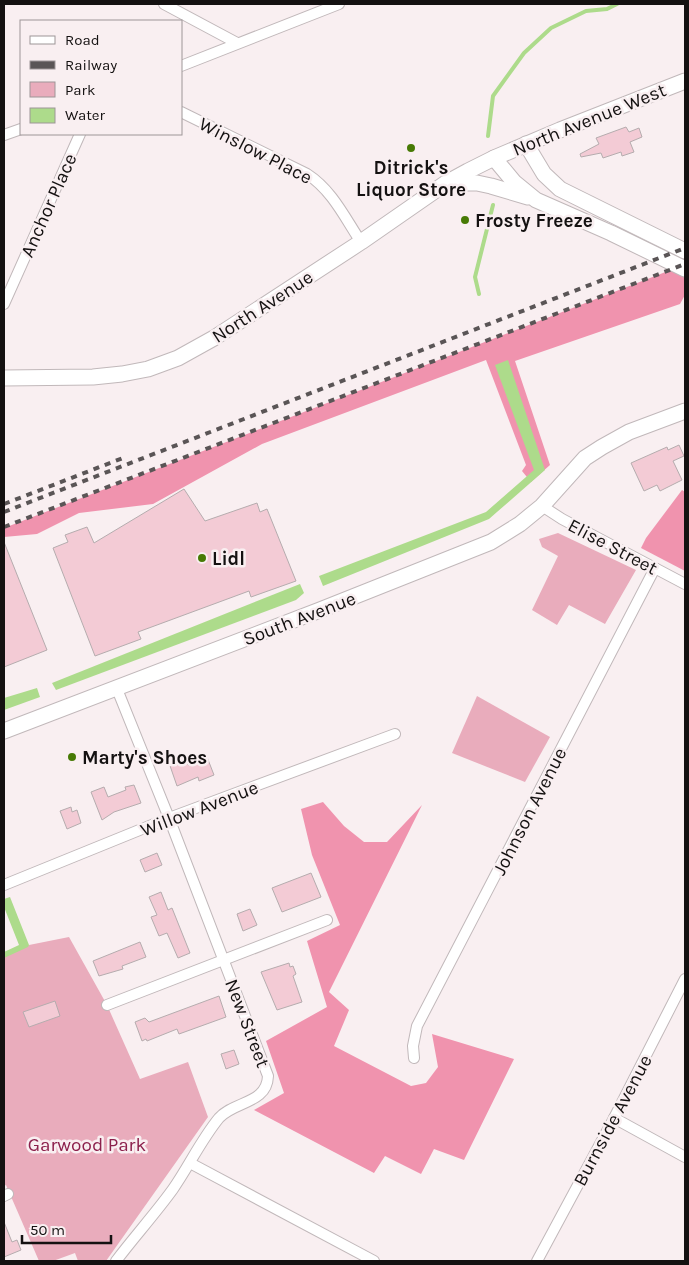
<svg xmlns="http://www.w3.org/2000/svg" width="689" height="1265" font-family="Karla,sans-serif">
<style>
.green{fill:#e9acbc}
.forest{fill:#f093ae}
.water{fill:#addb8b}
.lines{fill:none;stroke-linecap:round;stroke-linejoin:round}
.stream{stroke:#addb8b;stroke-width:4}
.building{fill:#f3cbd5;stroke:#b5acae}
.street-casing{stroke:#c1b8ba;stroke-width:12}
.secondary-casing{stroke:#c1b8ba;stroke-width:17}
.street{stroke:#fff;stroke-width:10}
.secondary{stroke:#fff;stroke-width:15}
.rail{stroke:#5a5556;stroke-width:4;stroke-dasharray:6 6;stroke-linecap:butt}
.poi-dot{fill:#477a05;stroke:#f9eff1;stroke-width:2}
.labels{text-anchor:middle;stroke-width:5;stroke-linejoin:round;paint-order:stroke}
.street-label{font-size:19px;fill:#141111;stroke:#f9eff1}
.poi-label{font-size:19px;font-weight:bold;fill:#141111;stroke:#f9eff1;text-anchor:start}
.park-label{font-size:19px;fill:#8c204c;stroke:#f9eff1}
</style>
<rect width="100%" height="100%" fill="#f9eff1"/>
<g class="green">
<polygon points="558,533 636,570 605,624 569,605 557,625 532,610 558,556 542,547 539,539"/>
<polygon points="477,696 550,737 525,782 452,753"/>
<polygon points="69,937 107,1005 140,1079 188,1062 208,1117 106,1261 78,1261 75,1253 53,1261 39,1261 6,1185 4,1186 4,956 24,946"/>
</g>
<g class="forest">
<polygon points="681,266 685,269 685,295 680,304 515,361 550,465 531,482 522,471 526,465 486,360 262,444 153,504 79,513 37,534 4,537 4,528"/>
<polygon points="682,490 685,492 685,571 641,548 646,538"/>
<polygon points="323,802 344,826 364,842 387,842 422,805 329,992 349,1010 334,1046 411,1086 426,1083 438,1067 432,1034 514,1059 464,1160 434,1149 421,1174 385,1156 374,1173 254,1110 284,1093 266,1041 327,1007 307,941 340,925 312,855 301,809"/>
</g>
<g class="water">
<polygon points="508,360 545,470 489,519 323,586 319,576 486,512 534,470 495,365"/>
<polygon points="300,584 304,593 296,600 56,690 52,683"/>
<polygon points="37,688 40,697 4,710 4,698"/>
<polygon points="10,897 29,945 28,947 4,958 4,952 19,945 4,907 4,899"/>
</g>
<g class="lines">
<g class="stream">
<polyline points="488,136 493,96 524,53 551,28 586,11 607,9 617,4"/>
<polyline points="479,294 475,277 493,205"/>
</g>
</g>
<g class="building">
<polygon points="626,127 629,132 639,128 642,137 630,142 634,152 622,156 621,152 603,158 601,153 581,157 580,154 599,144 596,138"/>
<polygon points="679,445 684,456 673,461 682,480 660,491 657,485 644,491 631,463 667,447 668,450"/>
<polygon points="184,489 205,521 257,503 260,512 267,509 296,581 251,597 249,591 138,632 141,639 95,656 53,548 68,542 65,535 87,527 94,543"/>
<polygon points="4,542 47,650 4,667"/>
<polygon points="184,754 188,765 207,757 214,775 199,781 198,777 177,786 168,760"/>
<polygon points="134,785 141,803 114,812 102,820 91,792 104,787 108,797 126,790 125,787"/>
<polygon points="71,807 72,812 77,810 81,823 67,829 60,811"/>
<polygon points="157,853 162,865 145,872 140,860"/>
<polygon points="311,873 321,897 282,912 272,888"/>
<polygon points="161,892 168,910 172,908 190,953 178,958 167,933 159,936 151,917 157,915 149,897"/>
<polygon points="250,909 257,925 243,931 237,914"/>
<polygon points="140,942 146,957 122,966 123,969 99,976 93,961"/>
<polygon points="289,963 290,967 293,966 296,974 293,976 302,1002 277,1010 261,972"/>
<polygon points="219,996 226,1017 179,1034 177,1029 147,1041 146,1039 142,1041 135,1022 145,1018 149,1022"/>
<polygon points="55,1001 60,1016 29,1027 23,1012"/>
<polygon points="234,1050 239,1064 226,1069 221,1054"/>
<polygon points="4,1222 12,1242 17,1240 21,1250 4,1257"/>
</g>
<g class="lines">
<defs>
<g id="street">
<polyline points="164,4 237,43"/>
<polyline points="181,66 339,4"/>
<path d="M181 112 307 174C332 190 345 218 361 242"/>
<polyline points="4,135 21,129"/>
<polyline points="4,304 80,134"/>
<polyline points="542,506 562,519 685,584"/>
<polyline points="4,885 169,818 395,734"/>
<polyline points="107,1005 327,920"/>
<polyline points="414,1058 413,1046 417,1026 655,568"/>
<polyline points="614,1118 685,1157"/>
<polyline points="190,1163 374,1261"/>
<polyline points="4,1196 8,1194"/>
<path d="M116 1261C134 1237 155 1214 173 1189 189 1166 201 1140 219 1118 234 1101 267 1104 268 1076L169 818 117 689"/>
<polyline points="537,1261 614,1118 685,979"/>
</g>
<g id="secondary">
<polyline points="526,144 544,174 560,189 685,251"/>
<polyline points="494,158 514,182 536,200 611,233 685,269"/>
<polyline points="448,183 477,183 491,186 528,197"/>
<polyline points="4,378 93,377 122,374 148,369 178,358 214,338 361,242 446,183 468,171 494,158 560,130 685,81"/>
<polyline points="4,731 320,610 491,542 520,524 542,506 585,458 602,447 629,432 685,411"/>
</g>
</defs>
<use href="#street" class="street-casing"/>
<use href="#secondary" class="secondary-casing"/>
<use href="#street" class="street"/>
<use href="#secondary" class="secondary"/>
<g class="rail">
<polyline points="4,504 123,458"/>
<polyline points="4,512 685,248"/>
<polyline points="4,527 685,264"/>
</g>
</g>
<g class="poi-dot">
<circle cx="411" cy="148" r="5"/>
<circle cx="465" cy="220" r="5"/>
<circle cx="202" cy="558" r="5"/>
<circle cx="72" cy="757" r="5"/>
</g>
<g class="labels">
<g class="street-label">
<text transform="translate(589 119) rotate(-22)" y="7">North Avenue West</text>
<text transform="translate(256 150) rotate(27)" y="7">Winslow Place</text>
<text transform="translate(48 205) rotate(-66)" y="7">Anchor Place</text>
<text transform="translate(262 306) rotate(-33)" y="7">North Avenue</text>
<text transform="translate(613 546) rotate(28)" y="7">Elise Street</text>
<text transform="translate(299 618) rotate(-21)" y="7">South Avenue</text>
<text transform="translate(199 808) rotate(-21)" y="7">Willow Avenue</text>
<text transform="translate(529 811) rotate(-63)" y="7">Johnson Avenue</text>
<text transform="translate(248 1023) rotate(69)" y="7">New Street</text>
<text transform="translate(612 1120) rotate(-62)" y="7">Burnside Avenue</text>
</g>
<g class="poi-label">
<text x="411" y="174" text-anchor="middle">Ditrick's<tspan x="411" dy="22">Liquor Store</tspan></text>
<text x="475" y="227">Frosty Freeze</text>
<text x="212" y="565">Lidl</text>
<text x="82" y="764">Marty's Shoes</text>
</g>
<g class="park-label">
<text x="87" y="1151">Garwood Park</text>
</g>
</g>
<rect width="689" height="1265" fill="none" stroke="#141111" stroke-width="10"/>
<rect x="20" y="20" width="162" height="115" fill="#f9eff1" stroke="#9d9697"/>
<rect x="30" y="36" width="25" height="8" fill="#ffffff" stroke="#9d9697"/>
<text x="65" y="45" font-size="15" fill="#141111">Road</text>
<rect x="30" y="61" width="25" height="8" fill="#5a5556" stroke="#9d9697"/>
<text x="65" y="70" font-size="15" fill="#141111">Railway</text>
<rect x="30" y="82" width="25" height="15" fill="#e9acbc" stroke="#9d9697"/>
<text x="65" y="95" font-size="15" fill="#141111">Park</text>
<rect x="30" y="108" width="25" height="15" fill="#addb8b" stroke="#9d9697"/>
<text x="65" y="120" font-size="15" fill="#141111">Water</text>
<path d="M22 1235v8h89v-8" fill="none" stroke="#141111" stroke-width="2.5"/>
<text x="30" y="1235" font-size="15" fill="#141111" stroke="#f9eff1" stroke-width="4" paint-order="stroke">50 m</text>
</svg>
